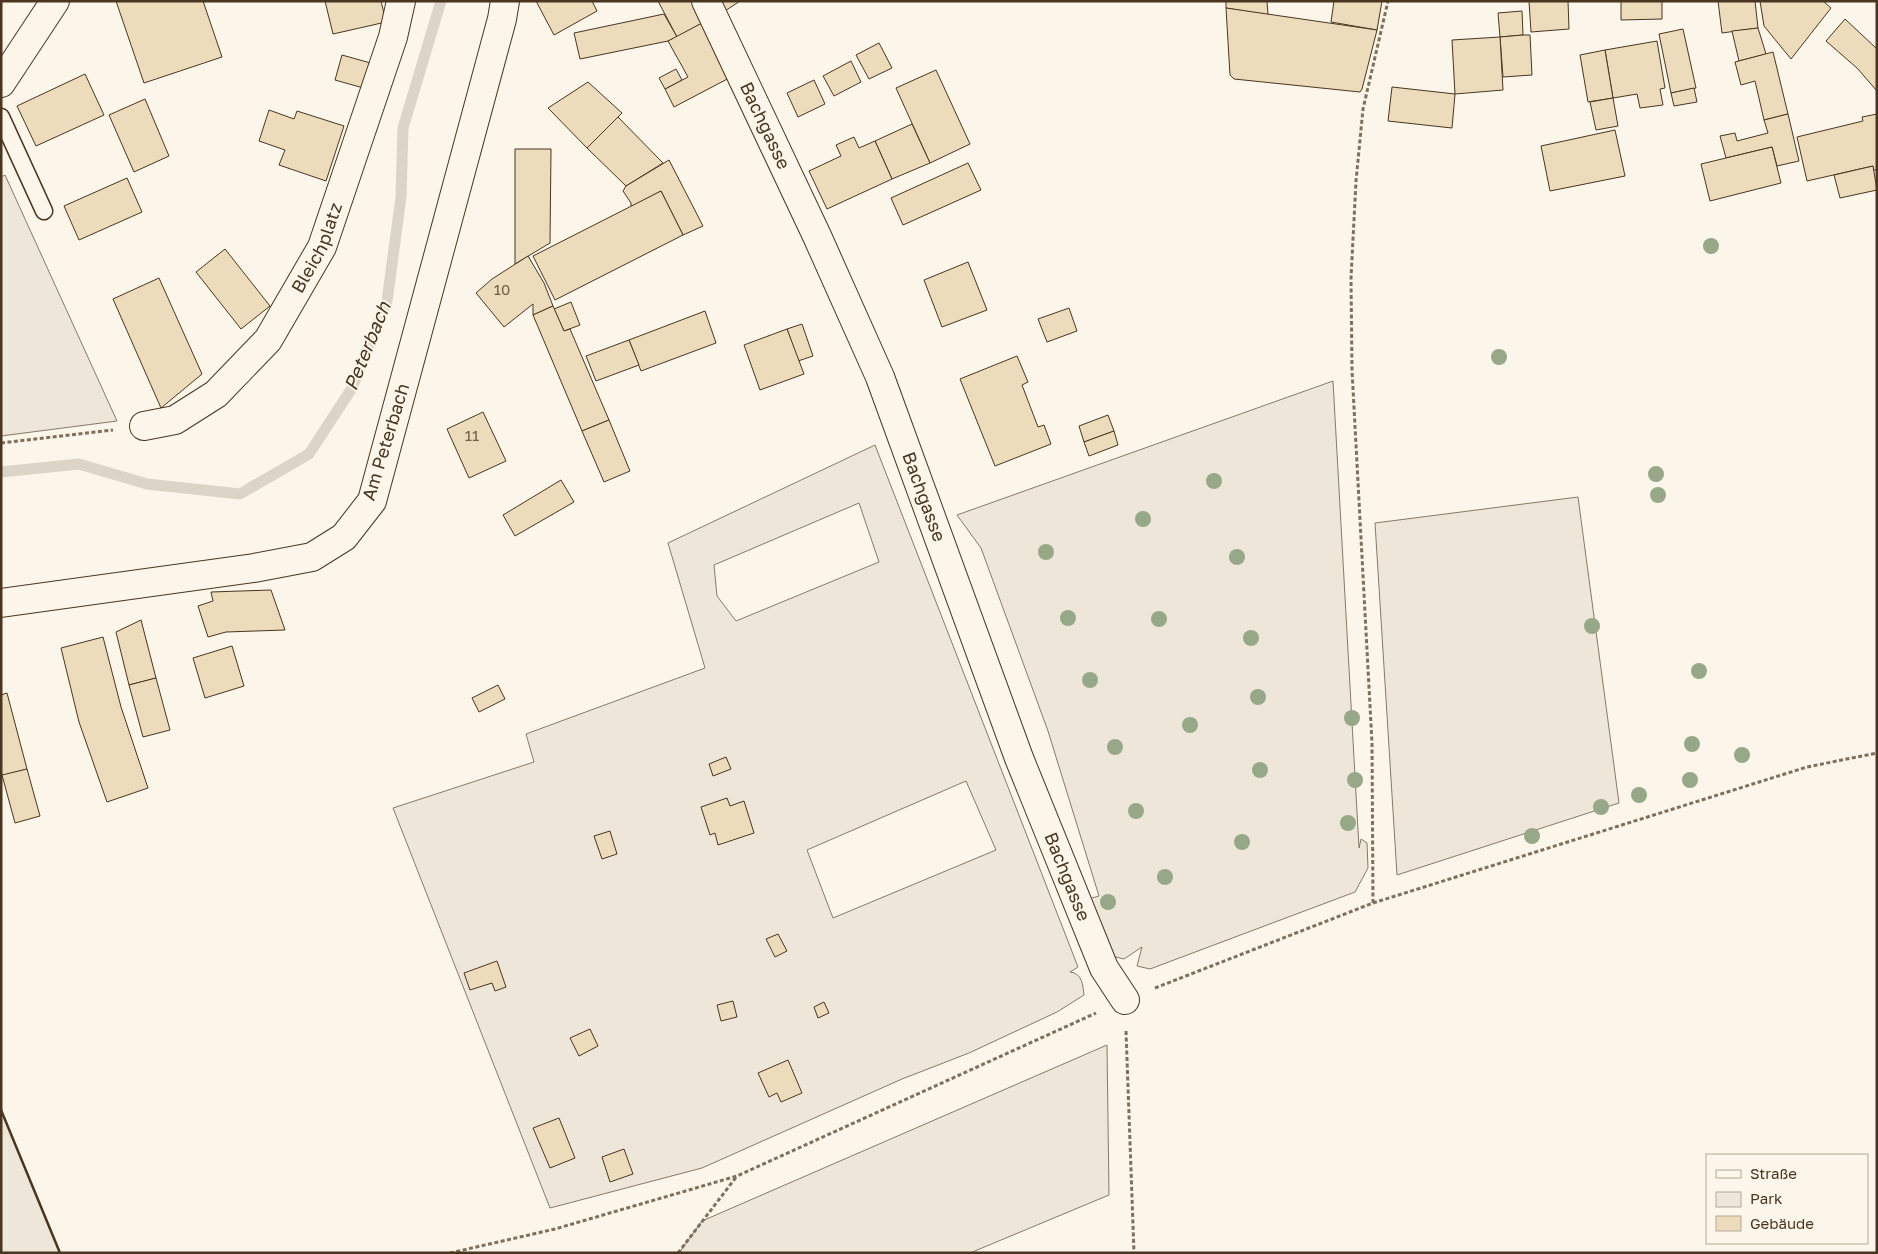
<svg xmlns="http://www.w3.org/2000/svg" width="1878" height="1254" font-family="'Golos Text',sans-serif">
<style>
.green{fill:#ede6d9;stroke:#887966;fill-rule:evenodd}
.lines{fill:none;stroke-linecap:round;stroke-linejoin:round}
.stream{stroke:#dcd4c6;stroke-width:11}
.building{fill:#ecdcbc;stroke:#4a3520}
.lane-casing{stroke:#4a3520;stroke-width:19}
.street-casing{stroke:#4a3520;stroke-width:30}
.path{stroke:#7f6f5c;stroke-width:3;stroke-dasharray:4 2.5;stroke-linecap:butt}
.lane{stroke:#fbf6e9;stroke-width:16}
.street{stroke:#fbf6e9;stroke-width:28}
.wall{stroke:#4a3520;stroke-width:2.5}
.tree{fill:#96a887}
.labels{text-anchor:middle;stroke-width:4;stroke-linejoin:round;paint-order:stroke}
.number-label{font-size:15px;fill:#725f47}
.street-label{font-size:18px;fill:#4a3520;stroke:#fbf6e9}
.water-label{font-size:19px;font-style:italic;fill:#4a3520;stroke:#fbf6e9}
</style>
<rect width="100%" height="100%" fill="#fbf6e9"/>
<g class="green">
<polygon points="5,175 117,421 1,436 1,177"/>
<polygon points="1333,381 1359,848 1361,839 1367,843 1368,868 1355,892 1150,969 1137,966 1142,947 1124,959 1112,956 1088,899 1099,896 1048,731 981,548 957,515"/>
<path d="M875 445 1078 967 1070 972C1082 973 1083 985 1084 995L1057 1012 969 1053 902 1079 702 1168 550 1208 393 808 534 762 526 734 705 668 668 543ZM859 503 879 562 736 621 717 596 714 565ZM966 781 996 850 833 918 807 850Z"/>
<polygon points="1578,497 1619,803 1397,875 1375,523"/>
<polygon points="1107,1045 1109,1195 970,1253 679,1253 702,1221"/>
<polygon points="1,1110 60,1253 1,1253"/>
</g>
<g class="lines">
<polyline class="stream" points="1,472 79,464 147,484 240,494 309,454 352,388 387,301 401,197 403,128 441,1"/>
</g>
<g class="building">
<polygon points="116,1 203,1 222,57 144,83"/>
<polygon points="325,1 381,1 386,22 333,34"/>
<polygon points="536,1 592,1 597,11 554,35"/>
<polygon points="658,1 693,1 704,22 677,37"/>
<polygon points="719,1 740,1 725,11"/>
<polygon points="1226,1 1267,1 1268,15 1226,8"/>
<polygon points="1334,1 1382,1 1377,30 1331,22"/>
<polygon points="1529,1 1568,1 1569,29 1531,32"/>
<polygon points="1621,1 1662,1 1662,19 1621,20"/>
<polygon points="1718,1 1755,1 1758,28 1722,33"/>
<polygon points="1760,1 1823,1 1831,8 1791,59 1764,26"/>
<polygon points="1226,8 1377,30 1362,89 1360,92 1234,79 1230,75"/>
<polygon points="1522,11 1523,35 1500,37 1498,13"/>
<polygon points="664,14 677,37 668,41 580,59 574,33"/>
<polygon points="1845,19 1877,49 1877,91 1857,68 1826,41"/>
<polygon points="704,22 733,76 674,107 665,89 688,77 668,41"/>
<polygon points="1758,28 1766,54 1739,61 1732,31"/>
<polygon points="1683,29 1696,88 1671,93 1659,34"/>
<polygon points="1523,35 1530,35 1532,75 1503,77 1500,37"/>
<polygon points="1500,37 1503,90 1455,94 1452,40"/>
<polygon points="1657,41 1665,88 1660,89 1663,105 1640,108 1637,94 1613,98 1605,50"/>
<polygon points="879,43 892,68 869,79 856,55"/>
<polygon points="1605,50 1613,98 1588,102 1580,55"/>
<polygon points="1773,52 1788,114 1764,120 1755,81 1741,85 1735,62"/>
<polygon points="342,55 374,64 367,89 335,80"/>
<polygon points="851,61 861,82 834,96 823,76"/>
<polygon points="676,69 682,80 665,89 659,78"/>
<polygon points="936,70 970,144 930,163 896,88"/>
<polygon points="85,74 104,115 36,146 17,106"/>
<polygon points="814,80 825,104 798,117 787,93"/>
<polygon points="588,82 622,113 587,148 548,108"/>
<polygon points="1392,87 1455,94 1452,128 1388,121"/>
<polygon points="1694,88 1697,102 1674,106 1671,93"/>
<polygon points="1613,98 1618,126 1596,130 1590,102"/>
<polygon points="145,99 169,156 134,172 109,115"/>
<polygon points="269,110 294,119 297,111 344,126 326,181 279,165 285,150 259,141"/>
<polygon points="1788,114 1799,161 1777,166 1772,147 1726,158 1720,136 1735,133 1737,141 1768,133 1764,120"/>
<polygon points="1877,114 1877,170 1873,170 1873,166 1807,181 1797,137 1863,121 1862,117"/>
<polygon points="618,117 663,163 626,186 587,148"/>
<polygon points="912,124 930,163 892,179 875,141"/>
<polygon points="1615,130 1625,176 1550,191 1541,146"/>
<polygon points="854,137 859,148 875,141 892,179 827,209 809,171 841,156 836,145"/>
<polygon points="1772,147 1781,183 1710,201 1701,164"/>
<polygon points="515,149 551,149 550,243 515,264"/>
<polygon points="669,160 703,226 683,235 661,191 631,207 631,203 623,191 626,186"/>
<polygon points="968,163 981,190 903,225 891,198"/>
<polygon points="1873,166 1877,190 1840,198 1834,175"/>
<polygon points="127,178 142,212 79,240 64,206"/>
<polygon points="661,191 683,235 555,300 533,256"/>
<polygon points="225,249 270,306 241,329 196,272"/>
<polygon points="528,256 544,283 553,306 533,315 533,304 504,327 476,293 492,279"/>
<polygon points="968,262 987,310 942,327 924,280"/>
<polygon points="159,278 202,374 161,408 113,299"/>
<polygon points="571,302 580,325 564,331 554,309"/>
<polygon points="553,306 564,331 570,329 609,420 582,431 533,315"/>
<polygon points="1069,308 1077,331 1047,342 1038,319"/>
<polygon points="705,311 716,343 641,371 629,340"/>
<polygon points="802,324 813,356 798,361 787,329"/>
<polygon points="787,329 804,374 760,390 744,345"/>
<polygon points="629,340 639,365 596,381 586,356"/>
<polygon points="1017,356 1028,382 1022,385 1038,427 1044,425 1051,444 995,466 960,379"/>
<polygon points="483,412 506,461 469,478 447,429"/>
<polygon points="1108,415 1114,431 1084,442 1079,426"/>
<polygon points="609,420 630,471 604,482 582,431"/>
<polygon points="1114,431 1118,445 1089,456 1084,442"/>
<polygon points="561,480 574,502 515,536 503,515"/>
<polygon points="271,590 285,630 226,632 208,637 198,606 213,601 211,592"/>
<polygon points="141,620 156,678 129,685 116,632"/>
<polygon points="103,637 121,707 148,788 107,802 79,722 61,648"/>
<polygon points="232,646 244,686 205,698 193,658"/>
<polygon points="156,678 170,730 143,737 129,685"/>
<polygon points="498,685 505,699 479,712 472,698"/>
<polygon points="7,693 27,769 1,776 1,695"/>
<polygon points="726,757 731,769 713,776 709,764"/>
<polygon points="27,769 40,816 15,823 2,775"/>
<polygon points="727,798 730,806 744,801 754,833 718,845 715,833 710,835 701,807"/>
<polygon points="610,831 617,854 602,859 594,836"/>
<polygon points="778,934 787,951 775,957 766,939"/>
<polygon points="497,961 506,987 495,991 492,983 470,990 464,973"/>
<polygon points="733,1001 737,1017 721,1021 717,1005"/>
<polygon points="824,1002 829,1013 818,1018 814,1007"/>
<polygon points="590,1029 598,1046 579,1056 570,1038"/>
<polygon points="788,1060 802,1093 781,1102 777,1093 769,1097 758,1073"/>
<polygon points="559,1118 575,1158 550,1168 533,1128"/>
<polygon points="624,1149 633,1174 610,1182 602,1157"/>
</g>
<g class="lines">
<defs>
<polyline id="lane" points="1,117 44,211"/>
<g id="street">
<path id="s1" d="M706 1 817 236 880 377 1019 758 1104 968 1125 1000"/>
<polyline points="1,83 55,1"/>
<path id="s2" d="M144 426 175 420 216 394 268 340 322 247 393 37 401 1"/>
<polyline points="1,603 254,568 312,557 344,537 372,501 502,19 505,1"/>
</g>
</defs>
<use href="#lane" class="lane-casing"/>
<use href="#street" class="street-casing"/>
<g class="path">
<polyline points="1,443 113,430"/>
<polyline points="1373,903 1372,743 1352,370 1351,278 1356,181 1363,109 1388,1"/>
<polyline points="1155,988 1373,903 1807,767 1877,753"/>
<polyline points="1126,1031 1134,1253"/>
<polyline points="450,1253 555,1229 737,1176 1096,1013"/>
<polyline points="678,1253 737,1176"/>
</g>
<use href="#lane" class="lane"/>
<use href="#street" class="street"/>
<polyline class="wall" points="1,1110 60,1253"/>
</g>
<g class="tree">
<circle cx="1711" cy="246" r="8"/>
<circle cx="1499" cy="357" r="8"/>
<circle cx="1656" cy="474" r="8"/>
<circle cx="1214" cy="481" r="8"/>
<circle cx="1658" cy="495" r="8"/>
<circle cx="1143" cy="519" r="8"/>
<circle cx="1046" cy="552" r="8"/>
<circle cx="1237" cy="557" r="8"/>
<circle cx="1068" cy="618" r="8"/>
<circle cx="1159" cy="619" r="8"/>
<circle cx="1592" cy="626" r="8"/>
<circle cx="1251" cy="638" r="8"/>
<circle cx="1699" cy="671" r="8"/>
<circle cx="1090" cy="680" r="8"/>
<circle cx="1258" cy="697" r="8"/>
<circle cx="1352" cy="718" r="8"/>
<circle cx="1190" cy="725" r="8"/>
<circle cx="1692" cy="744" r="8"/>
<circle cx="1115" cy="747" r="8"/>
<circle cx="1742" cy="755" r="8"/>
<circle cx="1260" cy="770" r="8"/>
<circle cx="1355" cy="780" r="8"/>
<circle cx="1690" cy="780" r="8"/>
<circle cx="1639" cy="795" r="8"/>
<circle cx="1601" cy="807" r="8"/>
<circle cx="1136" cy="811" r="8"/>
<circle cx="1348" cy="823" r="8"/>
<circle cx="1532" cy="836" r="8"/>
<circle cx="1242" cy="842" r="8"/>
<circle cx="1165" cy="877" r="8"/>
<circle cx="1108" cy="902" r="8"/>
</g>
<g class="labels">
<g class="number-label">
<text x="502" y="295">10</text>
<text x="472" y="441">11</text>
</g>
<g class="street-label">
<text dy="6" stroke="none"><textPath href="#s1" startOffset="138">Bachgasse</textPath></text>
<text dy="6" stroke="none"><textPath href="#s2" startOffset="260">Bleichplatz</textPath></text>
<text transform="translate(386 442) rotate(-73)" y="6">Am Peterbach</text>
<text dy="6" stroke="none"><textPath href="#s1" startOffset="542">Bachgasse</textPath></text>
<text dy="6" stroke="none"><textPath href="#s1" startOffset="948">Bachgasse</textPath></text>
</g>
<g class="water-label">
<text transform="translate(367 346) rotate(-68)" y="7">Peterbach</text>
</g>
</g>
<rect width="1878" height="1254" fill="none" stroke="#4a3520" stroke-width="5"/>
<rect x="1706" y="1154" width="162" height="90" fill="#fbf6e9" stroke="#b4a999"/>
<rect x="1716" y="1170" width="25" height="8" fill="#fbf6e9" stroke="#b4a999"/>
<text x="1750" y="1179" font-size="15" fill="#4a3520">Straße</text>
<rect x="1716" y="1192" width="25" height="15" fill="#ede6d9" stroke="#b4a999"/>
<text x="1750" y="1204" font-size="15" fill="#4a3520">Park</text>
<rect x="1716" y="1216" width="25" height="15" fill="#ecdcbc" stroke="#b4a999"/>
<text x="1750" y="1229" font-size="15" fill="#4a3520">Gebäude</text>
</svg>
